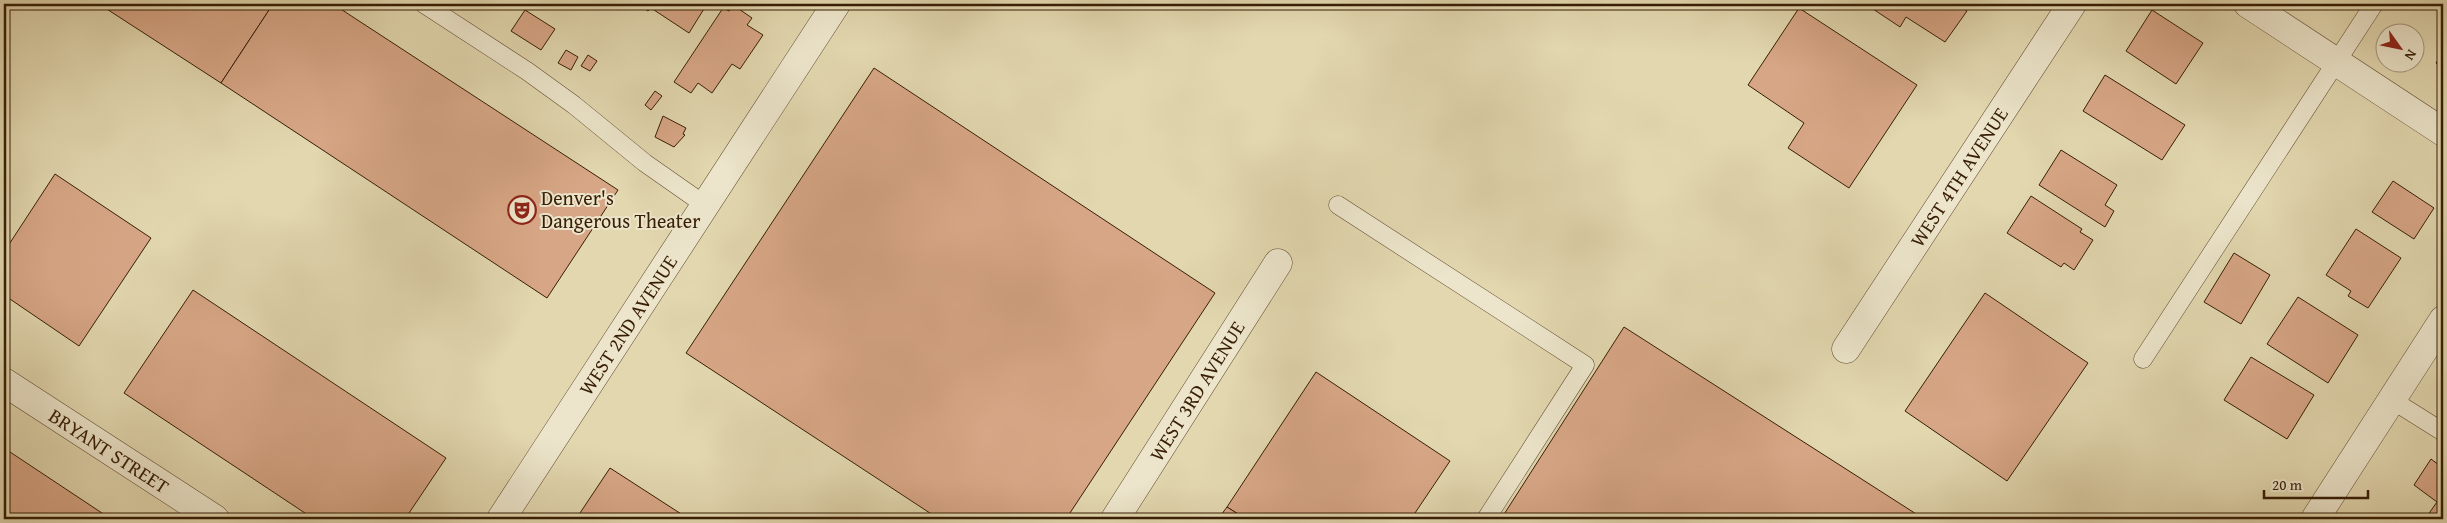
<svg xmlns="http://www.w3.org/2000/svg" width="2447" height="523" font-family="'Gentium Book Plus',serif">
<style>
.building{fill:#d7a686;stroke:#371e05}
.lines{fill:none;stroke-linecap:round;stroke-linejoin:round}
.service-casing{stroke:#624c30;stroke-width:19}
.minor-casing{stroke:#624c30;stroke-width:29}
.tertiary-casing{stroke:#624c30;stroke-width:29}
.service{stroke:#ece5cb;stroke-width:18}
.minor{stroke:#ece5cb;stroke-width:28}
.tertiary{stroke:#ece5cb;stroke-width:28}
.labels{text-anchor:middle;stroke-width:4;stroke-linejoin:round;paint-order:stroke}
.street-label{font-size:20px;fill:#371e05;stroke:#ece5cb}
.poi-label{font-size:20px;fill:#371e05;stroke:#ece5cb;text-anchor:start}
</style>
<rect width="100%" height="100%" fill="#e2d7af"/>
<filter id="stains"><feTurbulence type="fractalNoise" baseFrequency=".004" numOctaves="4"/><feColorMatrix values="0 0 0 0 .2 0 0 0 0 .09 0 0 0 0 .02 0 0 0 .5 -.17"/></filter>
<radialGradient id="worn" r=".72"><stop offset=".6" stop-color="#630" stop-opacity="0"/><stop offset="1" stop-color="#630" stop-opacity=".3"/></radialGradient>
<g class="building">
<polygon points="99,4 273,4 221,83"/>
<polygon points="273,4 333,4 618,190 547,298 221,83"/>
<polygon points="638,4 707,4 689,33 651,8 648,11"/>
<polygon points="1868,4 1956,4 1967,11 1945,42 1906,17 1900,27 1867,5"/>
<polygon points="733,5 752,18 747,25 763,35 740,69 732,64 712,93 698,83 691,93 674,82 723,8 729,11"/>
<polygon points="1799,8 1917,85 1849,188 1788,148 1804,123 1748,85"/>
<polygon points="525,10 555,29 541,50 511,31"/>
<polygon points="2152,10 2203,43 2176,84 2126,51"/>
<polygon points="566,50 578,57 571,70 558,63"/>
<polygon points="2443,52 2443,68 2436,63"/>
<polygon points="588,55 597,61 590,71 581,66"/>
<polygon points="874,68 1215,293 1066,519 939,519 686,353"/>
<polygon points="2105,75 2185,125 2162,160 2083,111"/>
<polygon points="655,91 662,96 651,110 645,105"/>
<polygon points="663,116 686,128 683,134 685,135 674,147 655,137"/>
<polygon points="2061,150 2117,185 2105,205 2114,211 2105,227 2039,185"/>
<polygon points="55,174 151,238 79,346 4,295 4,252"/>
<polygon points="2393,181 2434,208 2414,239 2372,212"/>
<polygon points="2031,196 2082,229 2080,232 2093,240 2074,270 2064,263 2061,267 2007,233"/>
<polygon points="2356,229 2401,258 2368,308 2348,296 2351,291 2326,275"/>
<polygon points="2234,253 2270,275 2241,324 2204,302"/>
<polygon points="193,290 446,458 405,519 314,519 124,393"/>
<polygon points="1985,293 2088,363 2007,481 1905,411"/>
<polygon points="2298,297 2358,335 2328,383 2267,344"/>
<polygon points="1624,327 1924,519 1501,519"/>
<polygon points="2251,357 2314,395 2287,439 2224,400"/>
<polygon points="1316,372 1450,461 1411,519 1246,519 1227,507"/>
<polygon points="4,448 111,519 4,519"/>
<polygon points="2431,459 2443,468 2443,519 2425,519 2437,502 2414,485"/>
<polygon points="610,468 689,519 576,519"/>
<polygon points="1227,507 1246,519 1218,519"/>
</g>
<g class="lines">
<defs>
<g id="service">
<polyline points="424,4 527,71 574,105 645,163 705,205"/>
<polyline points="1338,205 1585,365 1486,519"/>
<polyline points="2143,359 2374,4"/>
<polyline points="2392,400 2443,432"/>
</g>
<g id="minor">
<polyline points="2248,4 2443,132"/>
<polyline points="1846,349 2072,4"/>
<polyline points="4,382 215,519"/>
<polyline points="1115,519 1278,263"/>
<polyline points="2315,519 2443,320"/>
</g>
<polyline id="tertiary" points="501,519 836,4"/>
</defs>
<use href="#service" class="service-casing"/>
<use href="#minor" class="minor-casing"/>
<use href="#tertiary" class="tertiary-casing"/>
<use href="#service" class="service"/>
<use href="#minor" class="minor"/>
<use href="#tertiary" class="tertiary"/>
</g>
<defs>
<symbol id="theatre-ring" viewBox="-11 -11 22 22"><circle r="9.5" fill="#ece5cb" stroke="#8f2418" stroke-width="1.5"/><path d="M-5-5.5Q0-4 5-5.5V0Q5 5 0 6Q-5 5-5 0ZM-3.3-2.5H-1v1.5H-3.3ZM1-2.5H3.3v1.5H1ZM-2.8 1Q0 5.5 2.8 1Z" fill="#8f2418"/></symbol>
</defs>
<g fill-rule="evenodd">
<use href="#theatre-ring" x="506" y="194" width="32" height="32"/>
</g>
<g class="labels">
<g class="street-label">
<text transform="translate(1959 177) rotate(-57)" y="7">WEST 4TH AVENUE</text>
<text transform="translate(628 325) rotate(-57)" y="7">WEST 2ND AVENUE</text>
<text transform="translate(1197 391) rotate(-58)" y="7">WEST 3RD AVENUE</text>
<text transform="translate(109 451) rotate(33)" y="7">BRYANT STREET</text>
</g>
<g class="poi-label">
<text x="541" y="205">Denver's<tspan x="541" dy="23">Dangerous Theater</tspan></text>
</g>
</g>
<rect width="2447" height="523" fill="none" stroke="#e2d7af" stroke-width="20"/>
<rect x="5" y="5" width="2437" height="513" fill="none" stroke="#371e05" stroke-width="2.5"/>
<rect x="10" y="10" width="2427" height="503" fill="none" stroke="#371e05"/>
<g transform="translate(2400 48) rotate(123)"><circle r="24" fill="#ece5cb" stroke="#a4957c"/>
<path d="M0-4L9 19L0 12L-9 19Z" fill="#8f2418"/>
<text y="-8" font-size="14" font-weight="bold" text-anchor="middle" fill="#371e05">N</text>
</g>
<path d="M2264 490v8h104v-8" fill="none" stroke="#371e05" stroke-width="2.5"/>
<text x="2272" y="490" font-size="15" fill="#371e05" stroke="#ece5cb" stroke-width="4" paint-order="stroke">20 m</text>
<rect width="100%" height="100%" filter="url(#stains)"/>
<rect width="100%" height="100%" fill="url(#worn)"/>
</svg>
